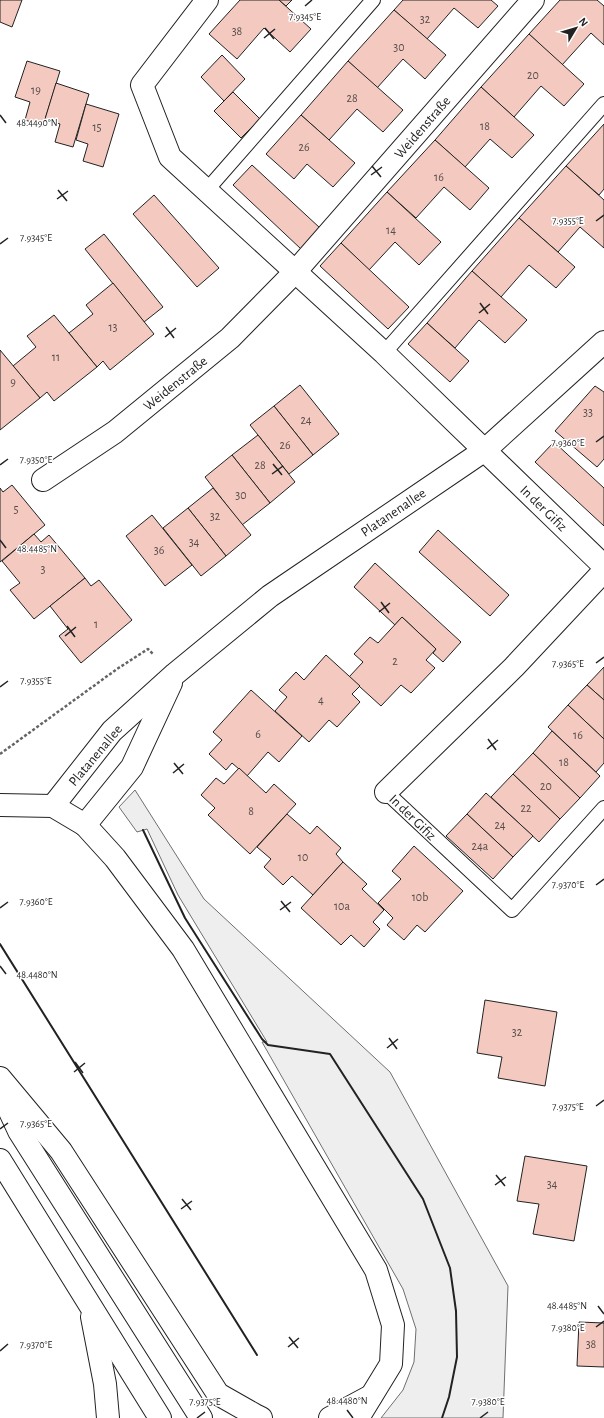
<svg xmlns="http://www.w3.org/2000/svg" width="604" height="1418" font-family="'Alegreya Sans',sans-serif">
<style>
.green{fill:#eee;stroke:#6f6f6f}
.building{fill:#f3c9c0;stroke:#222}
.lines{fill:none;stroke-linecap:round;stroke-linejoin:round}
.lane-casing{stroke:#222;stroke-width:16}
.street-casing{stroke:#222;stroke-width:24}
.secondary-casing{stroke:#222;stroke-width:24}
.highway-casing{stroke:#222;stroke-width:24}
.path{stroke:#646464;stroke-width:2.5;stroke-dasharray:3 2;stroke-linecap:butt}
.lane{stroke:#fff;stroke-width:14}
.street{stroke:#fff;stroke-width:22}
.secondary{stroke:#fff;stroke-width:22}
.highway{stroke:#fff;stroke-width:22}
.wall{stroke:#222;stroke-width:2}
.ticks{fill:none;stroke:#222;stroke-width:1.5}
.labels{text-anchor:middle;stroke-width:3;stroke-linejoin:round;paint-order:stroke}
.number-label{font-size:12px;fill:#564c4a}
.street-label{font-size:14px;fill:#222;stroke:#fff}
.ticks-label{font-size:10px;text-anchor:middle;fill:#222;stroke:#fff;stroke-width:3;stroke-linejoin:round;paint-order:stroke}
</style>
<rect width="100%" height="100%" fill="#fff"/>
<polygon class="green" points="135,790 204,899 390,1072 508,1286 503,1418 381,1418 403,1390 414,1362 416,1329 403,1289 262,1042 267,1042 178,895 147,829 137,832 119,807"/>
<g class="building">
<polygon points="0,0 22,0 12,27 0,22"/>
<polygon points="240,0 279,0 311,29 290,52 264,28 237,59 209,34"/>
<polygon points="279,0 292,0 286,6"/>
<polygon points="403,0 491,0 498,6 478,28 454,8 427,39 394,10"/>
<polygon points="560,0 597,0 604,6 604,45 591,33 562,65 529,34"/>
<polygon points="394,10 446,55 425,79 403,59 377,88 348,61"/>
<polygon points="529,34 584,84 564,106 541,86 514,117 481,87"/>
<polygon points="222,55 245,79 224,101 201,77"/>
<polygon points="27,61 60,71 43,126 25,120 30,102 15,97"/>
<polygon points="348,61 403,110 383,132 357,109 329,140 301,115"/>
<polygon points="56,83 89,94 73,147 55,142 60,124 45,119"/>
<polygon points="481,87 534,135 512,158 490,139 465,167 435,140"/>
<polygon points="233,92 260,119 241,138 214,111"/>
<polygon points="86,104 119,114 103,167 83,161 88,144 76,140"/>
<polygon points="301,115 355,163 333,187 307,164 294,179 266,154"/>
<polygon points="604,124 604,189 599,195 566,166"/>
<polygon points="435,140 489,188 470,210 444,187 416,218 387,192"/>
<polygon points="252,165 320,228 301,249 233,185"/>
<polygon points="566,166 604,200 604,248 580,227 558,252 519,218"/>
<polygon points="387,192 441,242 419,265 395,242 369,270 341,243"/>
<polygon points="154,195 219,268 197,287 133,214"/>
<polygon points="519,218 575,267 556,288 529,265 501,297 472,271"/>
<polygon points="104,234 163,307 144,322 85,249"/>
<polygon points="341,243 409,307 388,329 320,266"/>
<polygon points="472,271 527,320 505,343 479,320 455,348 427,323"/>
<polygon points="113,283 154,334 110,370 103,361 97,367 69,333 93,314 86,305"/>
<polygon points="54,315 97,367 54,401 47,392 40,398 13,366 36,347 27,336"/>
<polygon points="427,323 469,361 450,382 408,344"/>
<polygon points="0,350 40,398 0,430"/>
<polygon points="300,385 339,434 313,455 274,406"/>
<polygon points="595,386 604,392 604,459 597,467 555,431"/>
<polygon points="274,406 313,455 289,474 250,425"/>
<polygon points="258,435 295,482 270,503 232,455"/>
<polygon points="554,442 604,488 604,526 535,462"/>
<polygon points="232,455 270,503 242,525 205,477"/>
<polygon points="12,485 45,525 0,562 0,488 3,492"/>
<polygon points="213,488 251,535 226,556 188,508"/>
<polygon points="188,508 226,556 201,576 163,528"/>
<polygon points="152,515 192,565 165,586 126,536"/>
<polygon points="438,530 509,595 490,616 419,552"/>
<polygon points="34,534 41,542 49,535 85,578 34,619 10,590 20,583 2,561"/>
<polygon points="375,563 461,642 443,662 433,653 436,649 402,617 395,625 354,587"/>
<polygon points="85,578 91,586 99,580 132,620 81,663 59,636 68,629 50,606"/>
<polygon points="402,617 436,649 426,660 435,668 411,693 401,685 381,706 349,677 363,662 354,654 370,637 378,643"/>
<polygon points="326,655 360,686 352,694 360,702 337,727 329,720 309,742 275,711 287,697 279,690 296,672 304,680"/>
<polygon points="604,667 604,700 587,685"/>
<polygon points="587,685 604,700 604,739 568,705"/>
<polygon points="251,690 302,736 279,762 268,752 247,776 232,763 226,770 209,754 222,740 213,732"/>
<polygon points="568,705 604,739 604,763 596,772 548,727"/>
<polygon points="552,731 600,776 580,798 533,753"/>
<polygon points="533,753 580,798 560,819 513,774"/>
<polygon points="239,768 266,793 274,784 296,804 250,854 208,815 215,808 201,795 216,778 224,784"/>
<polygon points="513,774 560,819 539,842 491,797"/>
<polygon points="486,793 533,836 513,857 467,814"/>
<polygon points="287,814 310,834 317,826 341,848 336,854 343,862 313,895 292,876 283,885 264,867 271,859 257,847"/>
<polygon points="467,814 513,857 493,879 446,836"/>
<polygon points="414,846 463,891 425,932 417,925 404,940 387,925 393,918 378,903 401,879 392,871"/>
<polygon points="343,862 367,884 362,889 384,910 373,922 380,929 364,947 351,935 341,945 301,908"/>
<polygon points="485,1000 557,1012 545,1086 498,1078 502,1057 477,1053"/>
<polygon points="525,1156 587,1166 574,1241 533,1234 539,1204 517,1201"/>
<polygon points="579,1322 604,1323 604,1367 577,1366"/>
</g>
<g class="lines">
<defs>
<g id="lane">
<polyline points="206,191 373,0"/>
<polyline points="384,353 604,104"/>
<polyline points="386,792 512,910 604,808"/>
</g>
<g id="street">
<polyline points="207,0 142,85 170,157 384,353 604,566"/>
<polyline points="43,480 115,432 230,338 295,272 533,0"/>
<polyline points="386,792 514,667 604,571"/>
<polyline points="53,806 112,731 175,674 270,596 485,450 604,342"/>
<polyline points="85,825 132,767 171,683"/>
</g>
<polyline id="secondary" points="0,805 53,806 85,825"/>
<g id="highway">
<polyline points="85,825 115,858 183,949 376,1270 393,1325 391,1364 358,1418"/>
<polyline points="0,1078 61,1151 218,1394 255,1415 261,1418"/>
<polyline points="0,1090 19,1131 201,1418"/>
<polyline points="0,1160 160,1418"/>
<polyline points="92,1317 105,1384 108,1418"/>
<polyline points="330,1418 371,1396"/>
</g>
</defs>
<use href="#lane" class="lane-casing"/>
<use href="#street" class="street-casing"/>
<use href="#secondary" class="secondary-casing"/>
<use href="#highway" class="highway-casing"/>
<polyline class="path" points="0,754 117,669 148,649 154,655"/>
<use href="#lane" class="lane"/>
<use href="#street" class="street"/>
<use href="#secondary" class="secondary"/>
<use href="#highway" class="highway"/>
<g class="wall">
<polyline points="143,830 185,918 262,1039 268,1045 330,1054 423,1199 450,1268 456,1311 457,1357 449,1397 442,1418"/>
<polyline points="0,944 257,1355"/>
</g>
</g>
<path class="ticks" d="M305 6 312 0M265 28 274 39M264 38 275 29M0 115 6 123M372 166 381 177M371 175 382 167M58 190 67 201M57 199 68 191M596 221 604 215M0 244 8 238M480 303 488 314M479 313 490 304M166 327 174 338M165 337 176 328M596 442 604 436M273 464 282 475M0 465 8 459M272 474 283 466M0 540 6 548M381 602 389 613M379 612 390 603M67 626 75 637M65 636 76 627M596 663 604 657M0 687 8 681M488 739 496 750M487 749 498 740M174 763 183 774M173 773 184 764M596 885 604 879M281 901 290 912M0 908 8 902M280 910 291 902M0 966 6 974M389 1038 397 1049M387 1048 398 1039M75 1062 83 1073M74 1072 85 1063M596 1106 604 1100M0 1129 8 1123M496 1175 505 1186M495 1185 506 1177M182 1199 191 1210M181 1209 192 1201M598 1306 604 1314M596 1327 604 1321M289 1337 298 1348M288 1347 299 1338M0 1351 8 1344M347 1410 353 1418M197 1418 205 1412M480 1418 488 1412"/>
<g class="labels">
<g class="number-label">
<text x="425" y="23">32</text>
<text x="237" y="35">38</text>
<text x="399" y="51">30</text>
<text x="533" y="79">20</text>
<text x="36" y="94">19</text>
<text x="352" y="102">28</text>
<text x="485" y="130">18</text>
<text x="97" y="131">15</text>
<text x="304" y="151">26</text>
<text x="439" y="181">16</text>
<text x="391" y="234">14</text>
<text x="113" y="331">13</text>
<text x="56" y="361">11</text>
<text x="13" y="386">9</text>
<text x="588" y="416">33</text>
<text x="306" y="424">24</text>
<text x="285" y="449">26</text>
<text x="260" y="469">28</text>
<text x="241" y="499">30</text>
<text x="16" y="513">5</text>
<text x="215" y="520">32</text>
<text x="194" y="546">34</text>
<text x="159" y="554">36</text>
<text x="43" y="573">3</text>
<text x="96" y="628">1</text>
<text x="395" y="665">2</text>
<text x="321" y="704">4</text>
<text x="258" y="738">6</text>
<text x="578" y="739">16</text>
<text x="564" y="766">18</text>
<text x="546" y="790">20</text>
<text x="526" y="812">22</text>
<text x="251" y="815">8</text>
<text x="500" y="829">24</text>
<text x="480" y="850">24a</text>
<text x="303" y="861">10</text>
<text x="420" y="901">10b</text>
<text x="342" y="910">10a</text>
<text x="517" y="1036">32</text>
<text x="552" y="1188">34</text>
<text x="591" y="1348">38</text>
</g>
<g class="street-label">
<text transform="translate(422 127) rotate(-49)" y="5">Weidenstraße</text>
<text transform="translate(175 383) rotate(-39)" y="5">Weidenstraße</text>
<text transform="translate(544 508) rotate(44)" y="5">In der Gifiz</text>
<text transform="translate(393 512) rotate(-34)" y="5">Platanenallee</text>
<text transform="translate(95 755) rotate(-50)" y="5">Platanenallee</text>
<text transform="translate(413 817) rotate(44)" y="5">In der Gifiz</text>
</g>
</g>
<g class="ticks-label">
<text x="305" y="20">7.9345°E</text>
<text x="37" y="126">48.4490°N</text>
<text x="568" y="224">7.9355°E</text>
<text x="36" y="241">7.9345°E</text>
<text x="568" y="446">7.9360°E</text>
<text x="36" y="463">7.9350°E</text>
<text x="37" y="552">48.4485°N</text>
<text x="568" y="667">7.9365°E</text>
<text x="36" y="684">7.9355°E</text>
<text x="568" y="888">7.9370°E</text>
<text x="36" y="905">7.9360°E</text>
<text x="37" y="978">48.4480°N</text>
<text x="568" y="1110">7.9375°E</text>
<text x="36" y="1127">7.9365°E</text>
<text x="567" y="1309">48.4485°N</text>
<text x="568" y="1331">7.9380°E</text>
<text x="36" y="1348">7.9370°E</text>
<text x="347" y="1404">48.4480°N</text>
<text x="205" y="1405">7.9375°E</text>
<text x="488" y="1405">7.9380°E</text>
</g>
<g transform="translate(576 28) rotate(52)" stroke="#ffffff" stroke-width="3" paint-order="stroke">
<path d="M0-3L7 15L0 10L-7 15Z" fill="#222222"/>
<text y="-6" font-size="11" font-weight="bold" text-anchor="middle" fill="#222222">N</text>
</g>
</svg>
